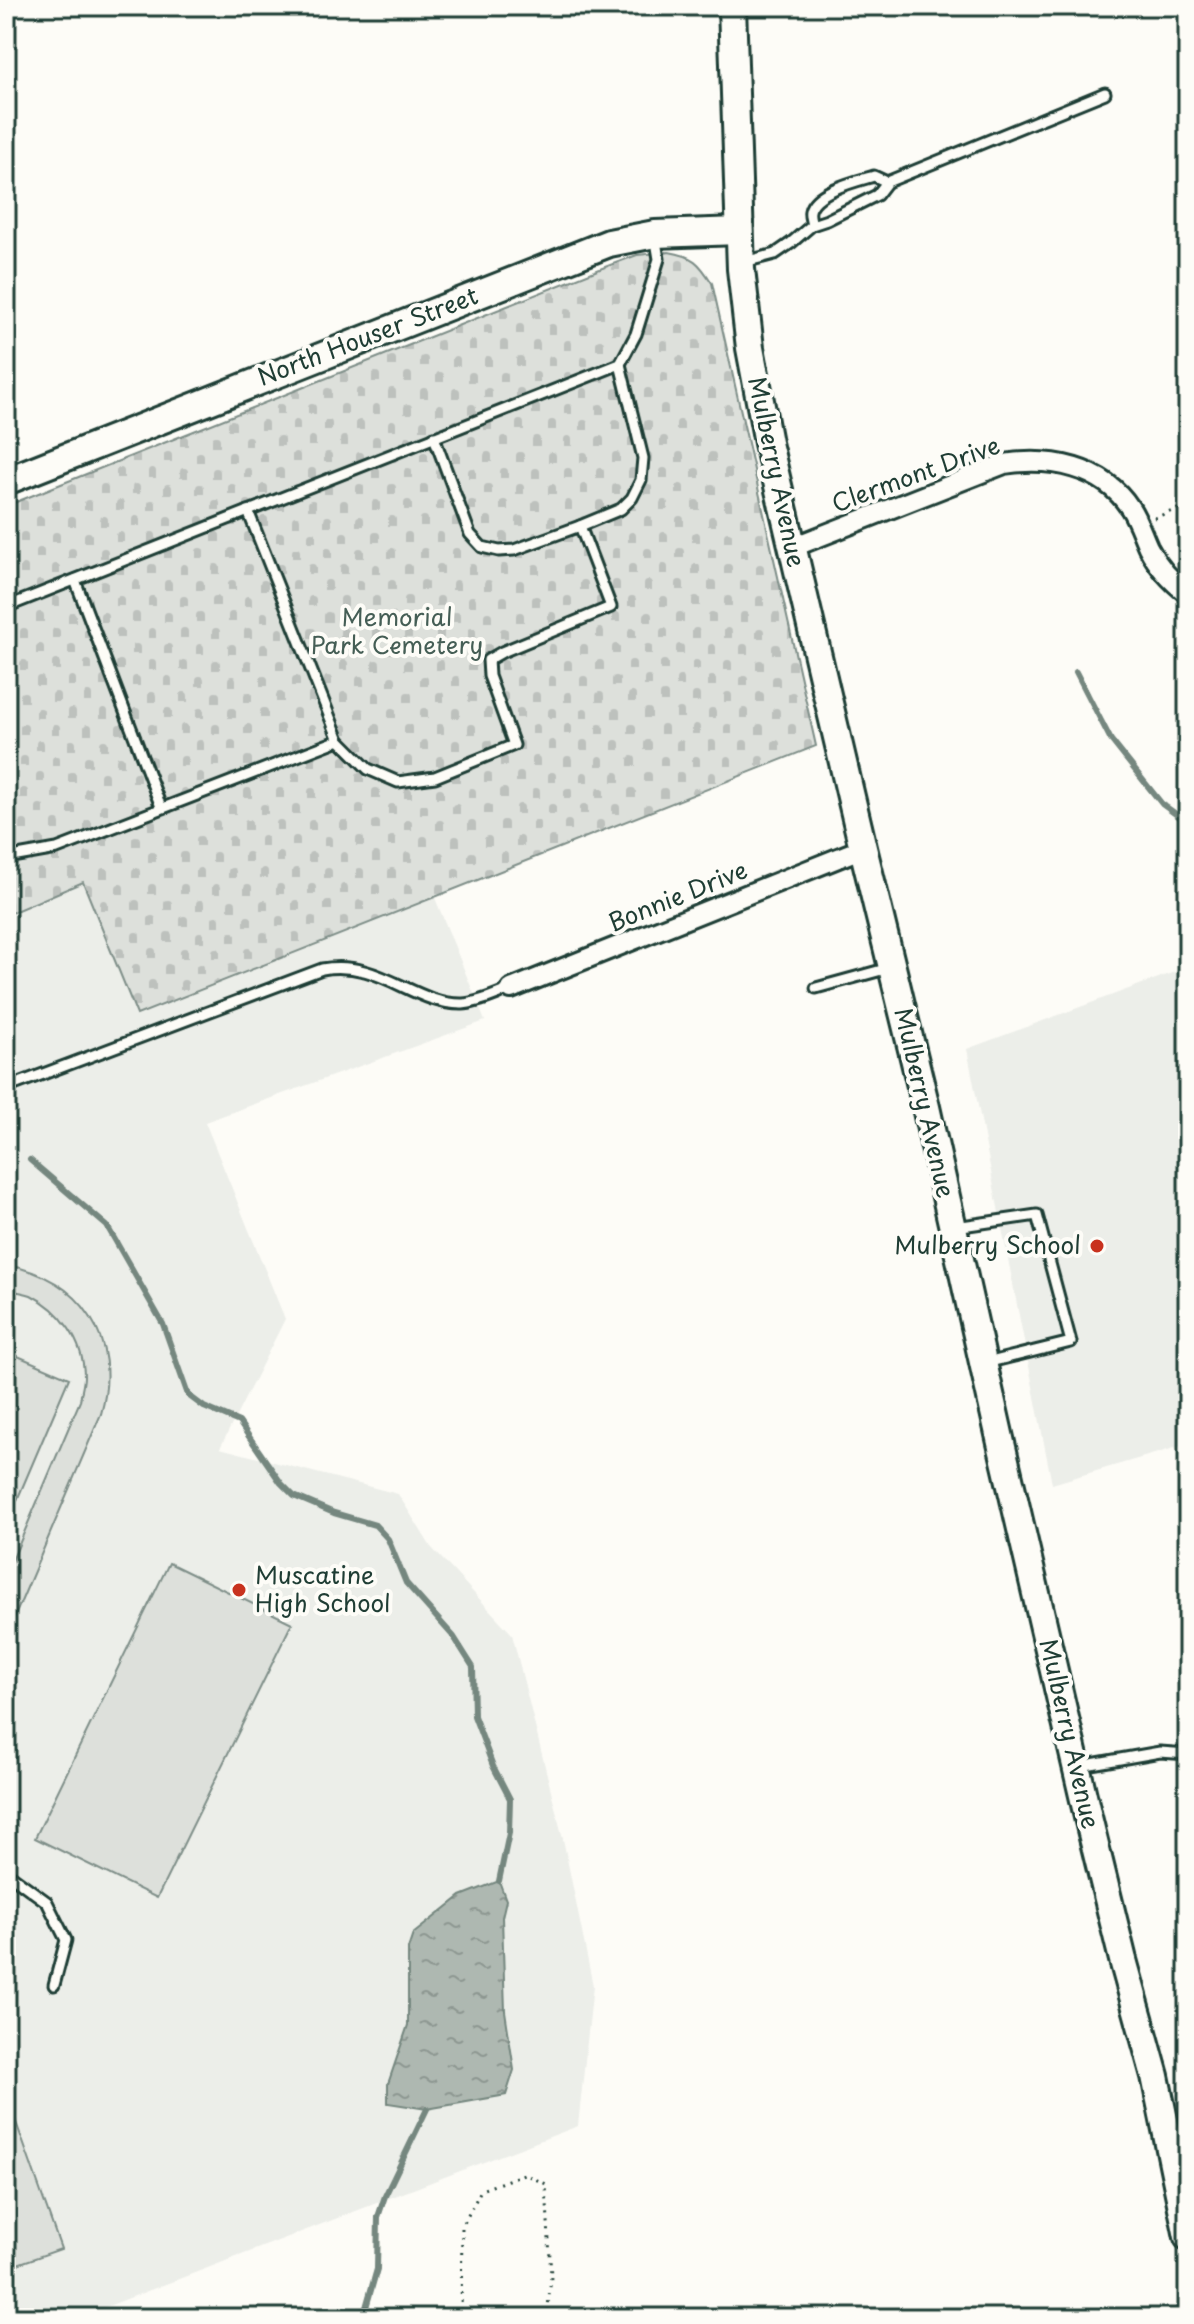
<svg xmlns="http://www.w3.org/2000/svg" width="1194" height="2324" font-family="'Playpen Sans',sans-serif">
<style>
.built{fill:#eceee9}
.cemetery{fill:url(#cemetery-stones);stroke:#7e8e88;stroke-width:2}
.pitch{fill:#dde0db;stroke:#7e8e88;stroke-width:2}
.water{fill:url(#water-ripples);stroke:#75877f;stroke-width:2}
.lines{fill:none;stroke-linecap:round;stroke-linejoin:round}
.stream{stroke:#75877f;stroke-width:6}
.lane-casing{stroke:#1f3d34;stroke-width:15}
.street-casing{stroke:#1f3d34;stroke-width:24}
.secondary-casing{stroke:#1f3d34;stroke-width:32}
.path{stroke:#1f3d34;stroke-width:3;stroke-dasharray:2 6;stroke-linecap:butt}
.lane{stroke:#fdfcf7;stroke-width:9}
.street{stroke:#fdfcf7;stroke-width:18}
.secondary{stroke:#fdfcf7;stroke-width:26}
.poi-dot{fill:#c8321e;stroke:#fdfcf7;stroke-width:3}
.labels{text-anchor:middle;stroke-width:8;stroke-linejoin:round;paint-order:stroke}
.street-label{font-size:24px;fill:#1f3d34;stroke:#fdfcf7}
.park-label{font-size:24px;fill:#455e55;stroke:#fdfcf7}
.poi-label{font-size:24px;fill:#1f3d34;stroke:#fdfcf7;text-anchor:end}
</style>
<defs>
<pattern id="cemetery-stones" width="16" height="16" patternUnits="userSpaceOnUse" patternTransform="scale(2)"><rect width="16" height="16" fill="#dde0db"/><path d="M2 7V4a2 2 0 0 1 4 0v3zM10 15v-3a2 2 0 0 1 4 0v3z" fill="#bdc1bd"/></pattern>
<pattern id="water-ripples" width="26" height="14" patternUnits="userSpaceOnUse" patternTransform="scale(2)"><rect width="26" height="14" fill="#aeb8b1"/><path d="M2 4q2-2 4 0t4 0M15 11q2-2 4 0t4 0" fill="none" stroke="#8d9791"/></pattern>
</defs>
<rect width="100%" height="100%" fill="#fdfcf7"/>
<filter id="ink" filterUnits="userSpaceOnUse"><feTurbulence type="fractalNoise" baseFrequency=".0125" numOctaves="2"/><feDisplacementMap in="SourceGraphic" scale="16" xChannelSelector="R" yChannelSelector="G"/><feConvolveMatrix kernelMatrix="1 2 1 2 8 2 1 2 1" color-interpolation-filters="sRGB"/></filter>
<g filter="url(#ink)">
<g class="built">
<polygon points="83,881 137,1015 435,898 485,1021 205,1122 285,1319 220,1448 398,1494 431,1547 512,1634 563,1839 593,1986 578,2126 77,2318 6,2318 6,915"/>
<polygon points="1188,967 1188,1444 1052,1484 967,1049"/>
</g>
<path class="cemetery" d="M669 252C693 256 699 262 712 283L816 746 137 1015 83 882 6 915V506L605 267 637 255Z"/>
<g class="pitch">
<path d="M6 1265C82 1278 122 1339 101 1414L6 1637V1575L80 1401C81 1393 84 1384 84 1376 84 1342 61 1310 31 1295 23 1292 14 1291 6 1290Z"/>
<polygon points="6,1351 69,1378 6,1526"/>
<polygon points="169,1563 292,1623 157,1898 35,1838"/>
<polygon points="6,2094 61,2249 6,2268"/>
</g>
<polygon class="water" points="499,1881 506,1900 502,1917 505,2011 514,2070 506,2095 427,2109 388,2103 388,2084 408,2025 408,1949 413,1934 461,1896"/>
<g class="lines">
<g class="stream">
<polyline points="1076,672 1111,740 1162,804 1188,823"/>
<polyline points="30,1160 107,1226 163,1324 188,1395 204,1407 239,1422 281,1483 294,1496 334,1513 375,1525 388,1539 406,1583 454,1637 473,1667 474,1716 493,1766 510,1799 509,1833 499,1881"/>
<polyline points="1184,1692 1188,1687"/>
<polyline points="363,2318 377,2269 378,2217 385,2196 427,2109"/>
</g>
<defs>
<g id="lane">
<polyline points="887,182 1105,93"/>
<path d="M744 262 775 254 791 243 812 225 827 220 877 195 887 182 874 176C857 181 814 191 810 211 809 216 811 220 812 225"/>
<polyline points="248,511 339,740"/>
<polyline points="580,526 621,509 632,498 641,480 643,458 620,364"/>
<polyline points="75,580 161,807"/>
<polyline points="6,607 620,364 636,334 659,259 655,235"/>
<polyline points="6,858 57,849 339,740 368,769 398,782 435,777 514,745 489,676 488,660 502,652 611,607 580,526 514,550 499,551 482,547 470,534 434,437"/>
<polyline points="816,988 889,968"/>
<path d="M6 1088 322 969C381 959 413 1005 463 1004 479 1003 496 994 511 989"/>
<polyline points="955,1227 1037,1215 1071,1342 986,1363"/>
<polyline points="1080,1766 1160,1752 1188,1754"/>
<polyline points="6,1872 47,1902 66,1940 54,1985"/>
</g>
<g id="street">
<path d="M793 547 1004 464C1050 457 1103 466 1130 508 1138 520 1142 534 1148 547 1157 565 1172 582 1188 594"/>
<polyline points="511,989 863,848"/>
</g>
<g id="secondary">
<polyline points="732,6 741,269 750,348 768,443 863,848 926,1107 1001,1443 1088,1817 1123,1960 1155,2076 1188,2237"/>
<polyline points="6,481 609,243 655,234 739,231"/>
</g>
</defs>
<use href="#lane" class="lane-casing"/>
<use href="#street" class="street-casing"/>
<use href="#secondary" class="secondary-casing"/>
<g class="path">
<polyline points="1154,518 1188,505"/>
<polyline points="461,2318 462,2227 481,2190 524,2174 546,2184 551,2277 547,2318"/>
</g>
<use href="#lane" class="lane"/>
<use href="#street" class="street"/>
<use href="#secondary" class="secondary"/>
</g>
</g>
<g class="poi-dot">
<circle cx="1097" cy="1246" r="8"/>
<circle cx="239" cy="1590" r="8"/>
</g>
<g class="labels">
<g class="street-label">
<text transform="translate(368 337) rotate(-21)" y="8">North Houser Street</text>
<text transform="translate(776 472) rotate(78)" y="8">Mulberry Avenue</text>
<text transform="translate(916 475) rotate(-20)" y="8">Clermont Drive</text>
<text transform="translate(678 897) rotate(-22)" y="8">Bonnie Drive</text>
<text transform="translate(924 1103) rotate(77)" y="8">Mulberry Avenue</text>
<text transform="translate(1069 1734) rotate(77)" y="8">Mulberry Avenue</text>
</g>
<g class="park-label">
<text x="397" y="626">Memorial<tspan x="397" dy="28">Park Cemetery</tspan></text>
</g>
<g class="poi-label">
<text x="1081" y="1254">Mulberry School</text>
<text x="255" y="1584" text-anchor="start">Muscatine<tspan x="255" dy="28">High School</tspan></text>
</g>
</g>
<rect width="1194" height="2324" fill="none" stroke="#fdfcf7" stroke-width="32"/>
<rect x="16" y="16" width="1162" height="2292" fill="none" stroke="#1f3d34" stroke-width="3" filter="url(#ink)"/>
</svg>
